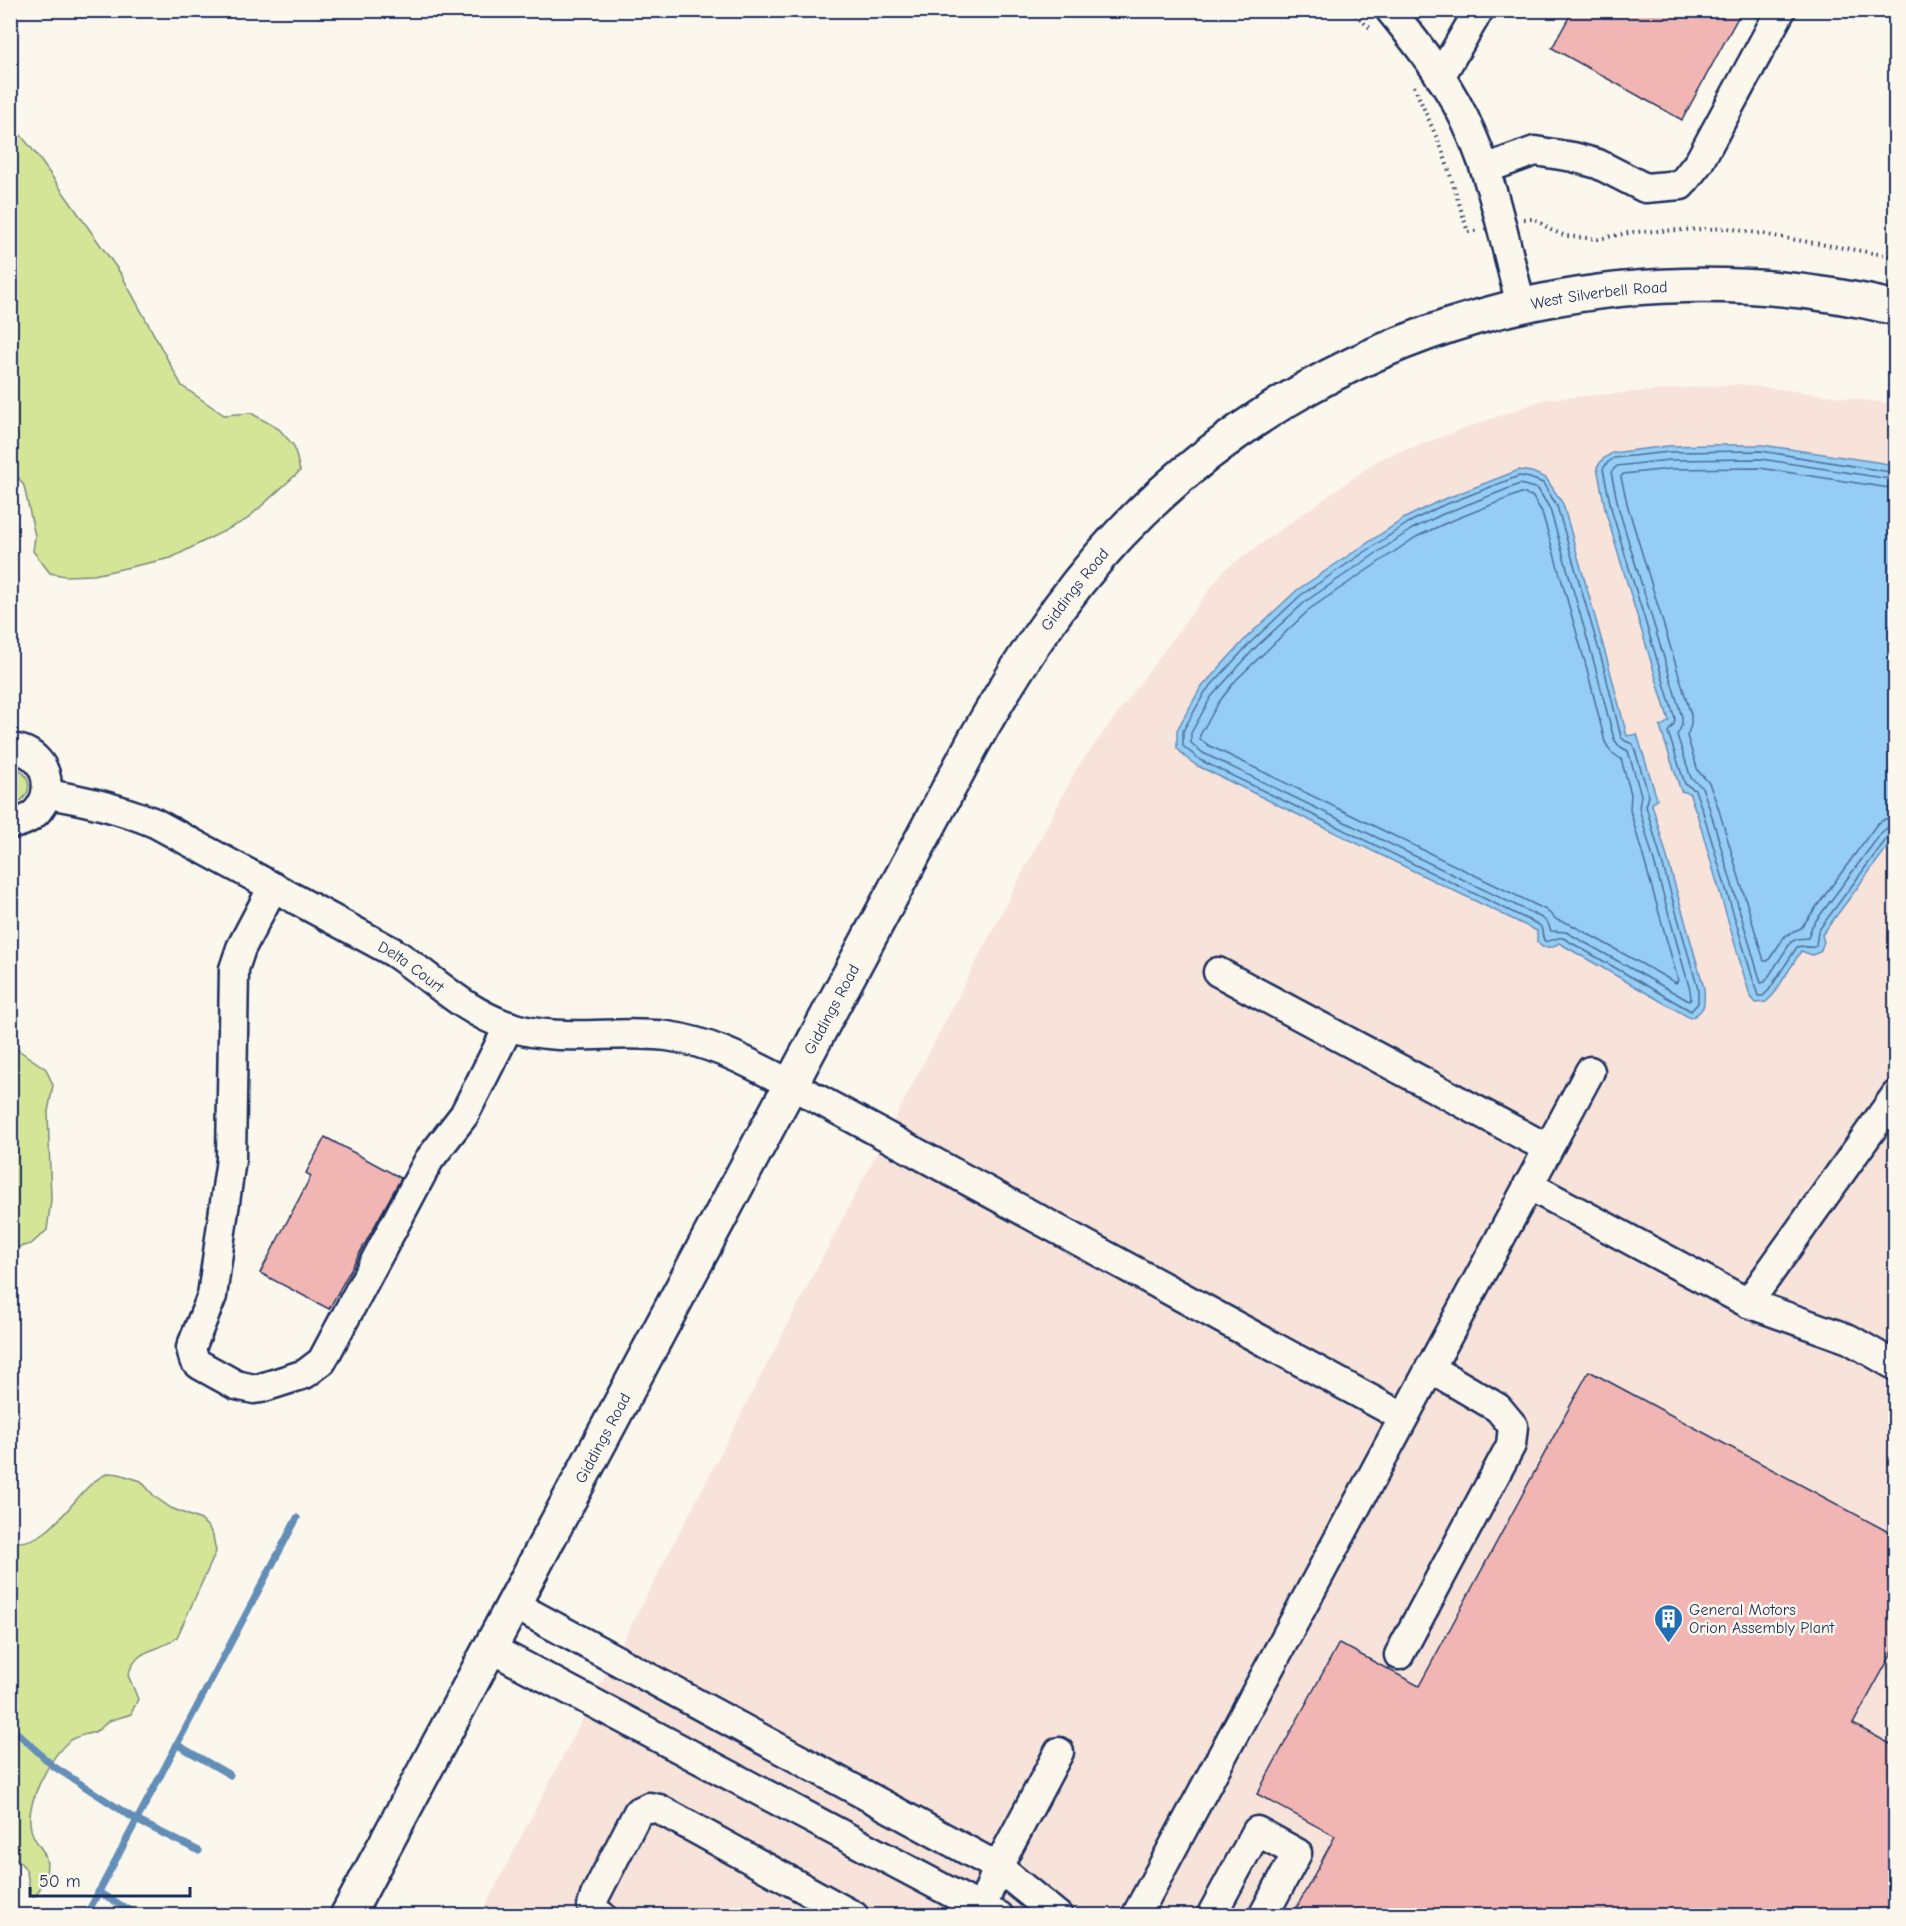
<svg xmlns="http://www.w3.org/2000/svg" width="1906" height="1926" font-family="'Comic Neue',sans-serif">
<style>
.built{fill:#f8e3db}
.green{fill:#d4e598;stroke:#788a7b;stroke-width:1.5}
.water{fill:#95cdf4;stroke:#648eb8;stroke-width:1.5}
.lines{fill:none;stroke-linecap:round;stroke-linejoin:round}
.shore{stroke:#4c6e9a;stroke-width:1.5}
.stream{stroke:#648eb8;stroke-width:7}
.building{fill:#f1b5b3;stroke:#1b2f5e;stroke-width:1.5}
.minor-casing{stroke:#1b2f5e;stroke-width:33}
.major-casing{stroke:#1b2f5e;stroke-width:38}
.path{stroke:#1b2f5e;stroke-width:4;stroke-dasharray:1.5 4.5;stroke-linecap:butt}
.minor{stroke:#fbf7ec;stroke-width:28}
.major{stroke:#fbf7ec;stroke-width:33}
.labels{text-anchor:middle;stroke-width:5;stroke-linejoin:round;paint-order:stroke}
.street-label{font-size:16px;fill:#1b2f5e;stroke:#fbf7ec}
.poi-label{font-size:16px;fill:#1b2f5e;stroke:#fbf7ec;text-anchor:start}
</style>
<rect width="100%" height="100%" fill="#fbf7ec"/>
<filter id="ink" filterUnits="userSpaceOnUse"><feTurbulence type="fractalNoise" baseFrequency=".0167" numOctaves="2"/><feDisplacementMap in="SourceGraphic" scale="12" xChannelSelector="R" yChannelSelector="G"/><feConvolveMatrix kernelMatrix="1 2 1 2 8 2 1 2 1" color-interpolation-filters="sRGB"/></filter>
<g filter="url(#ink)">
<polygon class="built" points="1739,384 1895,404 1895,1915 480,1916 1077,768 1224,570 1380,459 1546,399"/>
<g class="green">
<polygon points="11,123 36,154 121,274 182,386 224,415 251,413 279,429 294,446 300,471 246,520 171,558 94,575 65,576 50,573 33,551 35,536 24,486 11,466"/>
<path d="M11 766C34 772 35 799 11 805Z"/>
<polygon points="11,1045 46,1069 53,1085 48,1112 51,1200 47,1230 31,1244 11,1249"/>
<path d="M109 1473 119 1474 141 1481 155 1497 171 1508 201 1520 209 1528 213 1536 216 1552 177 1637C156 1655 139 1644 128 1675L138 1699 131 1714C124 1717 116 1718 109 1721 105 1723 102 1728 98 1730 88 1736 78 1734 69 1741 51 1756 28 1799 30 1823 32 1849 56 1849 43 1882 40 1888 39 1894 33 1897L31 1895C25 1868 32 1874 11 1853V1542C57 1547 73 1486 109 1473Z"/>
</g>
<g class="water">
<polygon points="1710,445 1762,445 1883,463 1895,467 1895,837 1822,935 1824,942 1820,952 1812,955 1801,951 1774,994 1766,1002 1756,1003 1750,996 1697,814 1689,793 1681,791 1660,727 1669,721 1606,513 1597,467 1603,459 1612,453 1668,446"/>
<path d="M1519 470 1532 472 1546 478 1563 504 1608 663 1627 736 1637 734 1657 799 1652 804 1704 988C1705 1004 1706 1011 1690 1018L1559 943 1553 947H1542L1537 942V931L1196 765 1185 757 1177 748V730L1200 689 1247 637 1297 590 1405 518 1437 502Z"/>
</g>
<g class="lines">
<g class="shore">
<path d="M1896 473 1761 451 1669 452 1614 458 1607 463 1603 469 1612 512 1675 719 1674 724 1668 732 1685 784 1695 790 1703 812 1758 996H1763L1769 990 1797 947C1804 944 1809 950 1816 946L1818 931 1888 837 1896 834"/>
<path d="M1519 476 1530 478 1543 483 1557 506 1603 664 1621 737 1625 741 1633 744 1649 796 1646 806 1698 989V1003L1691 1011 1563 938C1555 936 1552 943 1545 941 1540 936 1545 930 1539 925L1200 760 1183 746V731L1205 692 1251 642 1301 595 1408 523 1439 507Z"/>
<polyline points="1896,480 1761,459 1669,460 1617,466 1611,472 1619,510 1682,717 1682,725 1677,735 1691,778 1702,787 1710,810 1761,983 1765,982 1791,942 1797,939 1808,938 1812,926 1882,832 1888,827 1896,826"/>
<polygon points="1520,484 1538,489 1550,509 1595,666 1614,739 1619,746 1628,751 1641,795 1639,808 1690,990 1691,999 1689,1001 1566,932 1551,931 1548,923 1542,918 1203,753 1191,743 1191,733 1211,697 1256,647 1306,601 1412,529 1443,514"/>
<polyline points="1896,489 1760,468 1670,469 1623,474 1621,477 1628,507 1691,715 1691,725 1687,736 1698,771 1709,783 1718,807 1764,961 1768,961 1785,936 1801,928 1877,824 1885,819 1896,817"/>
<polygon points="1521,493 1532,496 1542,512 1587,669 1605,742 1611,752 1621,759 1631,794 1630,810 1678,980 1676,983 1570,924 1557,920 1546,910 1208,745 1200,739 1200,735 1219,702 1236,680 1311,608 1416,537 1446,523"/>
</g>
<g class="stream">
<polyline points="10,1726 53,1766 138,1821 199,1851"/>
<polyline points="176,1744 230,1775"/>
<polyline points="98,1892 140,1916"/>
<polyline points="86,1916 297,1518"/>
</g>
</g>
<g class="building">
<polygon points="1573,10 1742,10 1682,120 1552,48"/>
<polygon points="325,1137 401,1178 329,1309 260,1273 311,1176 306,1173"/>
<polygon points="1589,1371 1896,1536 1896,1646 1853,1724 1896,1747 1896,1916 1292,1916 1335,1836 1257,1794 1339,1643 1419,1686"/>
</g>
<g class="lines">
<defs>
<g id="minor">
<path d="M1390 10C1421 48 1452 88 1471 133 1495 187 1506 248 1521 305"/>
<polyline points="1440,77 1479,10"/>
<polyline points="1485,169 1535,151 1573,157 1598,164 1645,188 1681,185 1699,162 1781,10"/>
<path d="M10 748C59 752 59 819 10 824"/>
<path id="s1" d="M47 794C85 800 119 808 155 823L393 952C433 978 462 1010 508 1026 561 1044 614 1029 667 1036 712 1042 751 1064 790 1084L1403 1417"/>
<polyline points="273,887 241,948 234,969 231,1159 212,1296 191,1348 194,1360 200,1365 236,1385 254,1389 261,1388 305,1374 322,1361 429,1160 464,1115 509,1026"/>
<polyline points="1218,972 1547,1148"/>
<polyline points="1528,1185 1748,1303 1849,1339 1896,1366"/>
<polyline points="1748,1303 1896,1095"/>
<polyline points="513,1604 998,1867 1058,1916"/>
<polyline points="490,1648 982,1909 999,1916"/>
<polyline points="1399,1655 1511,1445 1513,1426 1498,1408 1430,1368"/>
<polyline points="602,1916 595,1912 592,1906 595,1896 638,1812 649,1807 659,1809 854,1916"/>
<polyline points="979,1916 998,1867 1059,1752"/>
<polyline points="1136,1916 1590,1071"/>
<polyline points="1211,1916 1257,1831 1297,1853 1263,1916"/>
</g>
<g id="major">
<path id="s2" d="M347 1916 973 743C1015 669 1060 598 1119 535 1318 324 1615 241 1896 308"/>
</g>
</defs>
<use href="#minor" class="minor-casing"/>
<use href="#major" class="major-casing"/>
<g class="path">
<polyline points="1351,10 1371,29"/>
<polyline points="1414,86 1443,152 1468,232 1479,230"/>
<polyline points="1524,219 1535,219 1551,230 1566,236 1598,239 1633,232 1727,228 1896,257"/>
</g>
<use href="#minor" class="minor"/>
<use href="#major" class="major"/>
</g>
</g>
<defs>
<symbol id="building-pin" viewBox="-11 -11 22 30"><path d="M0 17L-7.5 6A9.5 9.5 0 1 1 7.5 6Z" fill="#1f6fb2" stroke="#fbf7ec"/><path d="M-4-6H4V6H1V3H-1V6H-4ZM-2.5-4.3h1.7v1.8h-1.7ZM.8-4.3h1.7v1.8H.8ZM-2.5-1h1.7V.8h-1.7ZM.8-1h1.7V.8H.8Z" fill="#fff"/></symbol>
</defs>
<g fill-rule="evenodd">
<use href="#building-pin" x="1652" y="1602" width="33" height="45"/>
</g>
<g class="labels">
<g class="street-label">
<text dy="6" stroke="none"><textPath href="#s2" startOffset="2133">West Silverbell Road</textPath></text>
<text dy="6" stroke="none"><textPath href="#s2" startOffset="1514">Giddings Road</textPath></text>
<text dy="6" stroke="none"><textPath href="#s1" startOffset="406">Delta Court</textPath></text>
<text dy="6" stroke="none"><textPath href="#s2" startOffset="1028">Giddings Road</textPath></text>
<text dy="6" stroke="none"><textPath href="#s2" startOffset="542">Giddings Road</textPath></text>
</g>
<g class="poi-label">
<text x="1689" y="1615">General Motors<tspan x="1689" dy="18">Orion Assembly Plant</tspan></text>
</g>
</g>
<rect width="1906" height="1926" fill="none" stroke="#fbf7ec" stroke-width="36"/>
<rect x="18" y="18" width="1870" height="1890" fill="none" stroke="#1b2f5e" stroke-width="2" filter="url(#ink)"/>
<path d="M30 1887v9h160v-9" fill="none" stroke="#1b2f5e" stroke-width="3"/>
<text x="39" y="1887" font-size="18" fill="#1b2f5e" stroke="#fbf7ec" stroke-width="4.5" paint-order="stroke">50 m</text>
</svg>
